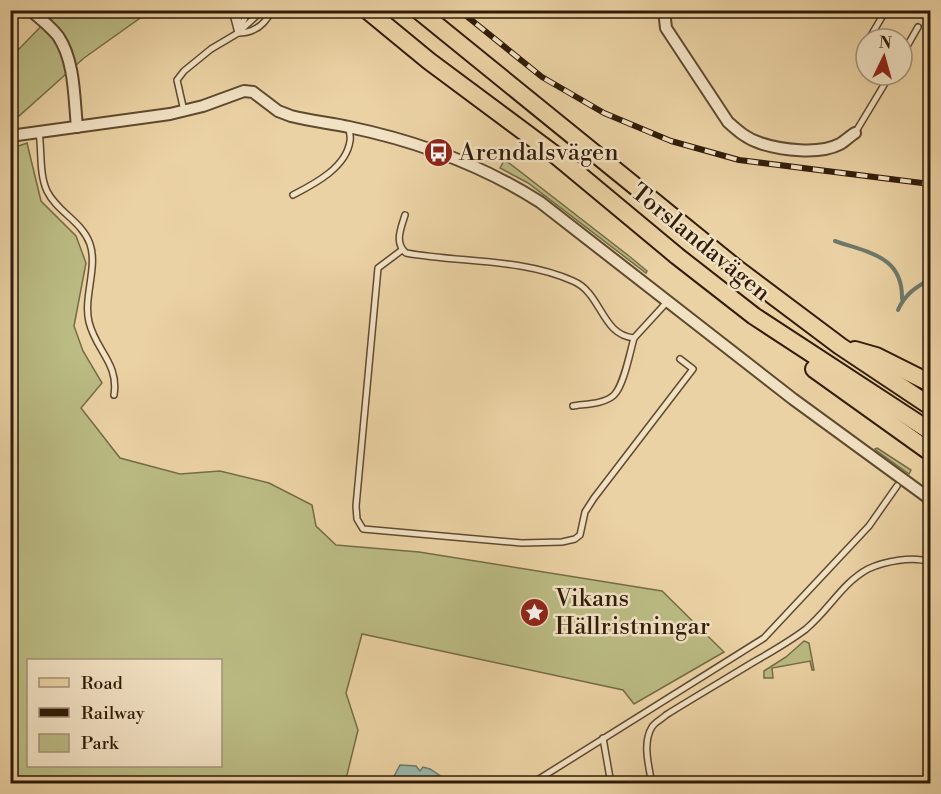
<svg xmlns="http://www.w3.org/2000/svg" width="941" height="794" font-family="'Libre Bodoni',serif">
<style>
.green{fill:#bbbb84;stroke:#766c46;stroke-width:1.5;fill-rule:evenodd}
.water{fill:#98b7ab;stroke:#6e796a;stroke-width:1.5}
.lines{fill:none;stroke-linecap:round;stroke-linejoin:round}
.stream{stroke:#6e796a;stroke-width:4}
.lane-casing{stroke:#5f4a30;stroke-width:8}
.street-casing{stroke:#5f4a30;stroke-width:14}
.primary-casing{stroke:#301c09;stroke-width:20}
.lane{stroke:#f2e2c4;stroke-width:5}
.street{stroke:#f2e2c4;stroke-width:10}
.primary{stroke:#ebd2a4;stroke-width:16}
.rail-casing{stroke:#301c09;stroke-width:6}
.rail{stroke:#f2e2c4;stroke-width:4;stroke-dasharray:11;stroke-linecap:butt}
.labels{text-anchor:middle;stroke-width:5;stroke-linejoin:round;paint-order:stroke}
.poi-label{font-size:24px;fill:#301c09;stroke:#f2e2c4;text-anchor:start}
.street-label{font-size:24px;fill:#301c09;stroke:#f2e2c4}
</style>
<rect width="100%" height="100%" fill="#ebd2a4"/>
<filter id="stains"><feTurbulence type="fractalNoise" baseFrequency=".00333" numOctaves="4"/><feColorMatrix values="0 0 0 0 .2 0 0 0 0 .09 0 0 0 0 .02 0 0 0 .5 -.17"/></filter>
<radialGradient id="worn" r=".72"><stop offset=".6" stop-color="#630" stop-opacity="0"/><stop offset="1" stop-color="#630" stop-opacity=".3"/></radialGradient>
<g class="green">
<polygon points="56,11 150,11 84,58 19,116 11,119 10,49 19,49"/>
<path d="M27 143 41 201 76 236 86 263 74 326 83 351 102 383 81 408 120 458 180 474 220 471 269 483 312 505 316 526 336 545 419 552 662 591 724 652 634 704 623 690 362 634 346 693 358 730 345 783H11L10 149ZM28 660H220V766H28Z"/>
<polygon points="504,161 509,163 629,256 647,271 646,273 528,183 500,168"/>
<polygon points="877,448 911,470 909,474 877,451 875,449"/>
<polygon points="804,641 809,643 814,670 812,670 810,661 772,668 773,678 764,678 764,671 786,657"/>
</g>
<polygon class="water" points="400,765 416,766 420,771 423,767 430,769 451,783 386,783 391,782"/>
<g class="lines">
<g class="stream">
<path d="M835 241C869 253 903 256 902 299"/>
<path d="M898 310C905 294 915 288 930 279"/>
</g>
<defs>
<g id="lane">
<polyline points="232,10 238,33"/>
<polyline points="238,28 239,10"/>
<polyline points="239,32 255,17"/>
<path d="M238 33C254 33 265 25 272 10"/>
<polyline points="869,39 886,10"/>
<polyline points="902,55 918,27"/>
<polyline points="184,111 177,80 184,71 211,49 238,33 248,11"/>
<path d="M39 132C42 151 39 174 47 191 57 212 82 221 90 244 98 267 83 298 89 322 96 351 119 363 114 395"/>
<polyline points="855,133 890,75"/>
<path d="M293 195C314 184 346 168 350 141 351 137 349 131 349 127"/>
<path d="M405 215C401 228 394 243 406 253 461 263 522 258 573 281 602 293 601 335 634 338L667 302"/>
<polyline points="402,250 378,268 356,506 357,519 363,529 522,543 562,542 575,539 580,535 585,512 594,498 693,369 680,359"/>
<path d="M573 406C585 404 605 404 614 395 624 385 630 352 634 338"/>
<polyline points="603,738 611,784"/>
<polyline points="531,784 764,638 869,526 897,486"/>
<path d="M652 784C649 767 642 743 652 727 655 722 662 719 666 715 695 697 724 680 752 663 771 652 789 642 806 629 829 610 842 583 868 569 885 561 913 556 930 562"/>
</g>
<g id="street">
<path d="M30 10C40 18 50 26 58 36 75 61 74 98 77 127"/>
<path d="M664 10 666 28 728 122C738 131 747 139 760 143 781 150 819 155 840 144 845 141 850 136 855 133"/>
<path d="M10 136 170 114 203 106 244 91 253 92 278 111 291 116C310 121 330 123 349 127 416 141 482 165 540 202L793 399 930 499"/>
</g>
<g id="primary">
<polyline points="367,10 429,61 558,157 677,256 754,316 930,431"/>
<polyline points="418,10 736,268 840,346 930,406"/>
<polyline points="855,350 876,356 930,383"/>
<polyline points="814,369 930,452"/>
</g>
</defs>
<use href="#lane" class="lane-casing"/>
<use href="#street" class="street-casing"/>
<use href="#primary" class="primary-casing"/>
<use href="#lane" class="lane"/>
<use href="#street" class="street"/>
<use href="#primary" class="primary"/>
<defs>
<polyline id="rail" points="459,10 542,77 604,113 671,141 739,160 930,184"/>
</defs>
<use href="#rail" class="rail-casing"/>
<use href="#rail" class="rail"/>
</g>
<defs>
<symbol id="bus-disc" viewBox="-11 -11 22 22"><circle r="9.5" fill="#8f2418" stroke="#f2e2c4"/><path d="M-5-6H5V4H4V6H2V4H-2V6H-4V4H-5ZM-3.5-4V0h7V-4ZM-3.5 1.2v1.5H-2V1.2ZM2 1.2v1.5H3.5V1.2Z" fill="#fff"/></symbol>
<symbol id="sight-disc" viewBox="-11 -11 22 22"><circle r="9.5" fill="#8f2418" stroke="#f2e2c4"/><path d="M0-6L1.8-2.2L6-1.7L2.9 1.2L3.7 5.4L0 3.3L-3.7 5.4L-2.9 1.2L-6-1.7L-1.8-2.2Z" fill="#fff"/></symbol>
</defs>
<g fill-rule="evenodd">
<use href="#bus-disc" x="422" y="136" width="33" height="33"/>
<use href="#sight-disc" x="518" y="596" width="33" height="33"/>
</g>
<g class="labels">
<g class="poi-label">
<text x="459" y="160">Arendalsvägen</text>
<text x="555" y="606">Vikans<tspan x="555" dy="28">Hällristningar</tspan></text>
</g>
<g class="street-label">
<text transform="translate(701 242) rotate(39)" y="8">Torslandavägen</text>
</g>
</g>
<rect width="941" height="794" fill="none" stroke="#ebd2a4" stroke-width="36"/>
<rect x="12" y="12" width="917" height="770" fill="none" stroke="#301c09" stroke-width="3"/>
<rect x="18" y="18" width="905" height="758" fill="none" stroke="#301c09" stroke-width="1.5"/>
<rect x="27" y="659" width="195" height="108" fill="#f2e2c4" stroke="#a49379" stroke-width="1.5"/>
<rect x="39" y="678" width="30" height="9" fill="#ebd2a4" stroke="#a49379" stroke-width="1.5"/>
<text x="81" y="689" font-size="18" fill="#301c09">Road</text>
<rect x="39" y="708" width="30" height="9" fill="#301c09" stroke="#a49379" stroke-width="1.5"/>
<text x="81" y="719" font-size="18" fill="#301c09">Railway</text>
<rect x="39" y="734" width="30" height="18" fill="#bbbb84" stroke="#a49379" stroke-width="1.5"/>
<text x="81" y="749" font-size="18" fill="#301c09">Park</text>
<g transform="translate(884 57) rotate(5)"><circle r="28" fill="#f2e2c4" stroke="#a49379" stroke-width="1.5"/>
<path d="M0-4.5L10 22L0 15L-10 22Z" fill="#8f2418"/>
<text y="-9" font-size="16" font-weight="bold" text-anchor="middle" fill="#301c09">N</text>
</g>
<rect width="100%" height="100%" filter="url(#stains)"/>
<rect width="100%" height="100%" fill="url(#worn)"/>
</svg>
